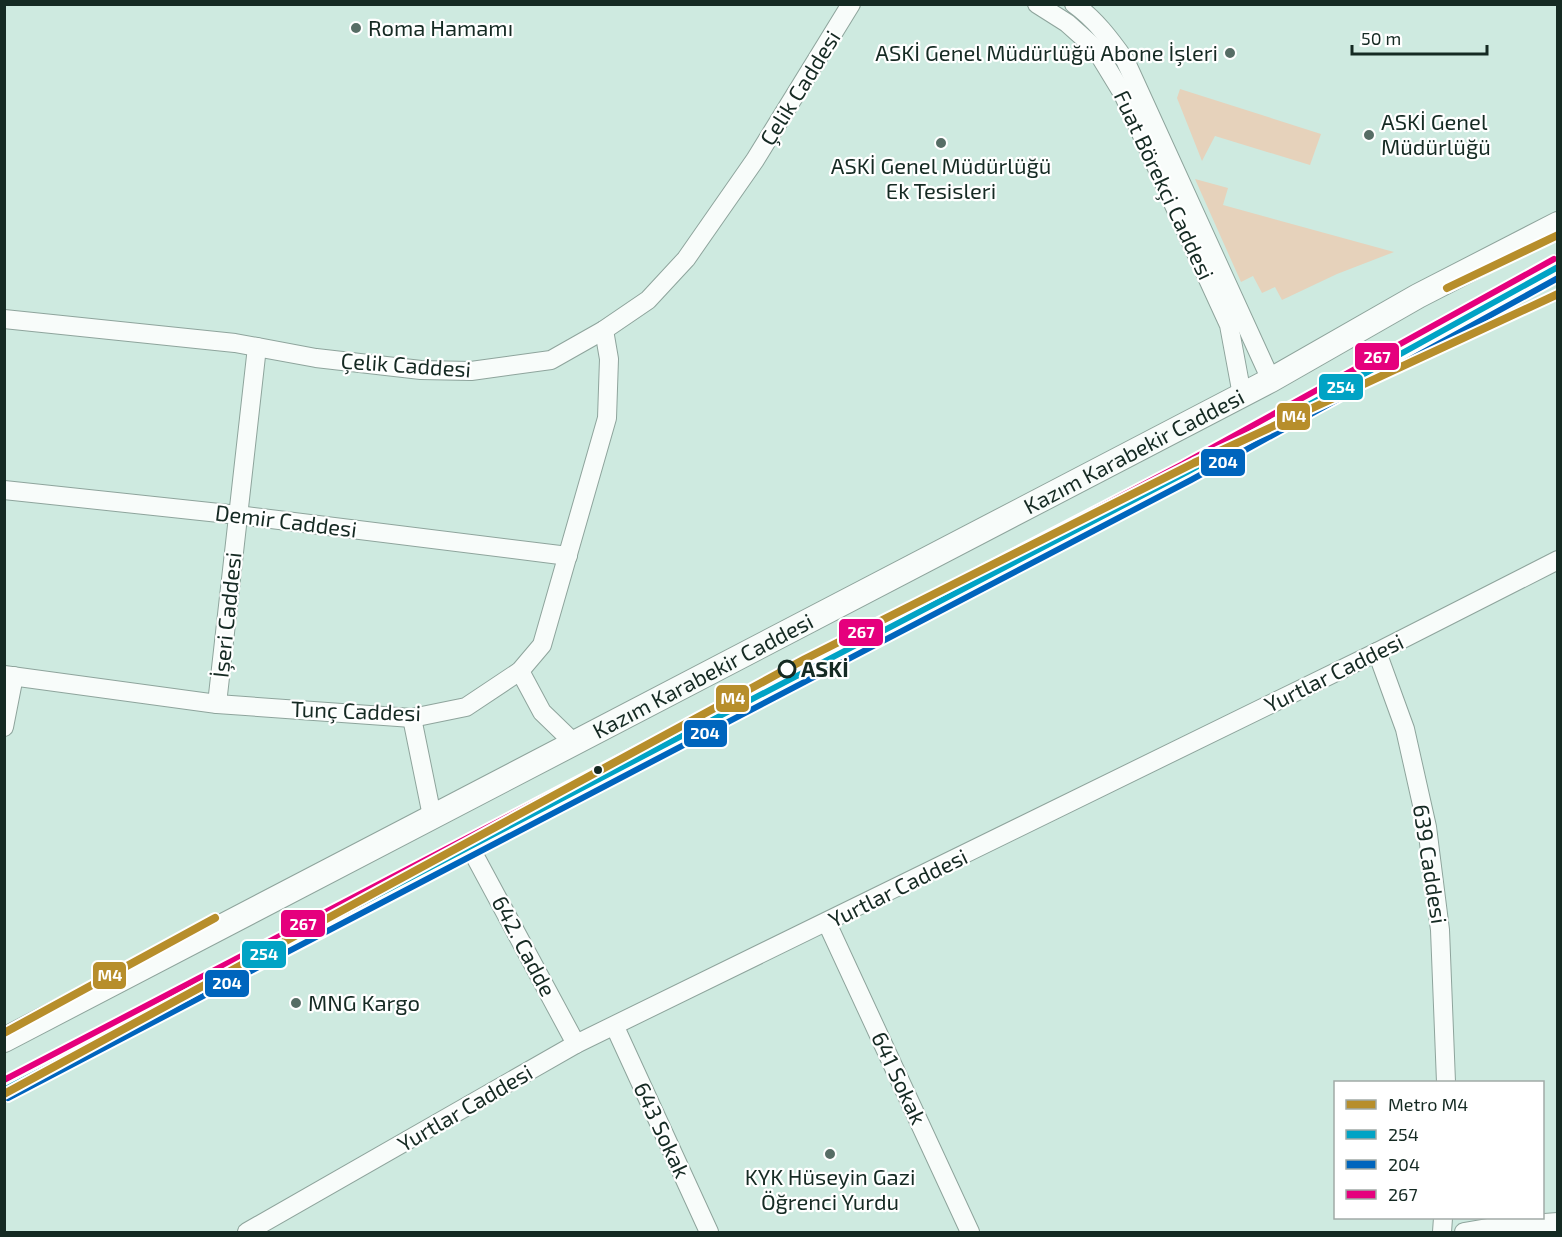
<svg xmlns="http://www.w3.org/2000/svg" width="1562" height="1237" font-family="'Exo 2',sans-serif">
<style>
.green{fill:#e6d2bb}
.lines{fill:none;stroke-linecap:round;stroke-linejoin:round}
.minor-casing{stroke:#8ea49c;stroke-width:20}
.major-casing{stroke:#8ea49c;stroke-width:26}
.minor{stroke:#f8fcfa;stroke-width:18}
.major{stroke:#f8fcfa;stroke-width:24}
.bus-1-casing{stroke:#fff;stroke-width:10}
.bus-2-casing{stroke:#fff;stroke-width:10}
.bus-3-casing{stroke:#fff;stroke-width:10}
.bus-1{stroke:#01a3c5;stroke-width:6}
.bus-2{stroke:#0065bd;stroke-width:6}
.bus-3{stroke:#e5007d;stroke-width:6}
.metro-1-casing{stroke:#fff;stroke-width:12}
.metro-1{stroke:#b78e2b;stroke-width:8}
.poi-dot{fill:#566d65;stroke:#fff;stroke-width:2}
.stop-dot{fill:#fff;stroke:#152a23;stroke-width:3}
.bus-dot{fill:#152a23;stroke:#fff;stroke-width:2}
.labels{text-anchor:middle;stroke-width:4.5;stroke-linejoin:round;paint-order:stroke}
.poi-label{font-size:22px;fill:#152a23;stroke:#fff;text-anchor:start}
.street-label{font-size:22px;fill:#152a23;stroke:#fff}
.stop-label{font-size:22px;font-weight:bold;fill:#152a23;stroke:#fff;text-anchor:start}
.line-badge{stroke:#fff;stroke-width:2}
.badge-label{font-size:16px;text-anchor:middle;font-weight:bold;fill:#fff}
</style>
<rect width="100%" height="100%" fill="#ceeae0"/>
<g class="green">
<polygon points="1180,89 1321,134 1310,165 1215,136 1202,161 1177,98"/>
<polygon points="1195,179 1228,188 1223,205 1394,252 1337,274 1282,300 1275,287 1262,293 1253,276 1241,282"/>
</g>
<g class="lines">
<defs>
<g id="minor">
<polyline points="1037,4 1067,23 1095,48 1123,94 1229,325 1242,395"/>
<path d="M1074 4C1095 19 1110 39 1125 60L1271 380"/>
<polyline points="4,319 235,343 316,358 421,370 471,371 551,360 604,330 648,300 686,259 755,160 851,4"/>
<polyline points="4,490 238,515 568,556"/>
<polyline points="1377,652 1405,729 1427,827 1440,930 1446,1082"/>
<polyline points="520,671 542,712 573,742"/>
<polyline points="4,675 217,704 412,718 466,707 520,671 542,645 607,418 609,359 604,330"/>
<polyline points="217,704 257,347"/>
<polyline points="412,718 432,816"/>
<polyline points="4,727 14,676"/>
<polyline points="471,849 576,1044"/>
<polyline points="827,923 970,1232"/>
<polyline points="615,1027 709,1232"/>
<polyline points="247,1232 576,1044 1377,652 1558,560"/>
<polyline points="1442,1232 1443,1218"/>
<polyline points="1464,1232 1493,1227 1558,1222"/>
</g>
<g id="major">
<path id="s1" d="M4 1040 1271 380 1418 296 1558 224"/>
<polyline points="4,1090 1187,472 1558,267"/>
</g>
</defs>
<use href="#minor" class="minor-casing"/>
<use href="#major" class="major-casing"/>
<use href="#minor" class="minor"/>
<use href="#major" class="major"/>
<defs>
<polyline id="bus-1" points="4,1090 1187,472 1558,267"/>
<polyline id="bus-2" points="8,1098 1191,480 1558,278"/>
<polyline id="bus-3" points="4,1080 1183,464 1554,259"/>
</defs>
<use href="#bus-1" class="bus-1-casing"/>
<use href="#bus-2" class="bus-2-casing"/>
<use href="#bus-3" class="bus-3-casing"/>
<use href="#bus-1" class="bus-1"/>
<use href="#bus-2" class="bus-2"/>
<use href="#bus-3" class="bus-3"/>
<defs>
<g id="metro-1">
<polyline points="1447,288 1558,235"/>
<polyline points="4,1033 215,918"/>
<polyline points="4,1094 805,659 1194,463 1558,294"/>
</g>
</defs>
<use href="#metro-1" class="metro-1-casing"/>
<use href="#metro-1" class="metro-1"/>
</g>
<g class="poi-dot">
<circle cx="356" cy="28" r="6"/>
<circle cx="1230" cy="53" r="6"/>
<circle cx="1369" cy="135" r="6"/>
<circle cx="941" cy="143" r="6"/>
<circle cx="296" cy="1003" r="6"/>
<circle cx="830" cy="1154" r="6"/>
</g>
<circle class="stop-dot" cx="787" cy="669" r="8"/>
<circle class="bus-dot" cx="598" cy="770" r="5"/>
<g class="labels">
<g class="poi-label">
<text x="368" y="36">Roma Hamamı</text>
<text x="1218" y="61" text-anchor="end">ASKİ Genel Müdürlüğü Abone İşleri</text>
<text x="1381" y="130">ASKİ Genel<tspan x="1381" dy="25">Müdürlüğü</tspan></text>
<text x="941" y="174" text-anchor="middle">ASKİ Genel Müdürlüğü<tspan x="941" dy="25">Ek Tesisleri</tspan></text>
<text x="308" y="1011">MNG Kargo</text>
<text x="830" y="1185" text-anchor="middle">KYK Hüseyin Gazi<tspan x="830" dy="25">Öğrenci Yurdu</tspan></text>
</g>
<g class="street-label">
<text transform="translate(800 88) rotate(-58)" y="8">Çelik Caddesi</text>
<text transform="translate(1164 185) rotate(65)" y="8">Fuat Börekçi Caddesi</text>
<text transform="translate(406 365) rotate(4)" y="8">Çelik Caddesi</text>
<text dy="8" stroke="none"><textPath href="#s1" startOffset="1274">Kazım Karabekir Caddesi</textPath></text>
<text transform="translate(286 521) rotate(7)" y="8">Demir Caddesi</text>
<text transform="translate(227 615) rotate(-84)" y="8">İşeri Caddesi</text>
<text transform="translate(1334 673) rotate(-26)" y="8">Yurtlar Caddesi</text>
<text dy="8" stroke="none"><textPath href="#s1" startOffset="788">Kazım Karabekir Caddesi</textPath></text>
<text transform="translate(356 711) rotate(2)" y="8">Tunç Caddesi</text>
<text transform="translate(1430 864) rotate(81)" y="8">639 Caddesi</text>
<text transform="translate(898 888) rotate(-26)" y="8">Yurtlar Caddesi</text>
<text transform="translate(524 946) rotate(62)" y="8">642. Cadde</text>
<text transform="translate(899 1078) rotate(65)" y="8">641 Sokak</text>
<text transform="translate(465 1108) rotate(-30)" y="8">Yurtlar Caddesi</text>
<text transform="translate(662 1130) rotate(65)" y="8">643 Sokak</text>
</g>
<g class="stop-label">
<text x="801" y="677">ASKİ</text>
</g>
</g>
<g class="line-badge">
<rect x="1354" y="342" width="46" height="29" rx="6" fill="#e5007d"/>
<rect x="1318" y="373" width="46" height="28" rx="6" fill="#01a3c5"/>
<rect x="1276" y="402" width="35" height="29" rx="6" fill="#b78e2b"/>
<rect x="1200" y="448" width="46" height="29" rx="6" fill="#0065bd"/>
<rect x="838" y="618" width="46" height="29" rx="6" fill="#e5007d"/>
<rect x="715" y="684" width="35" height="29" rx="6" fill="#b78e2b"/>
<rect x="683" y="719" width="45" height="29" rx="6" fill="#0065bd"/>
<rect x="280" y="909" width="46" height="29" rx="6" fill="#e5007d"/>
<rect x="241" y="940" width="46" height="29" rx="6" fill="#01a3c5"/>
<rect x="92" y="961" width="35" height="29" rx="6" fill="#b78e2b"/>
<rect x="204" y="969" width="46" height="29" rx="6" fill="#0065bd"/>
</g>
<g class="badge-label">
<text x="1377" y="363">267</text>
<text x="1341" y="393">254</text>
<text x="1294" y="422">M4</text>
<text x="1223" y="468">204</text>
<text x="861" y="638">267</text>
<text x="733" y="704">M4</text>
<text x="705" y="739">204</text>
<text x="303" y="930">267</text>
<text x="264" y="960">254</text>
<text x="110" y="981">M4</text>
<text x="227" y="989">204</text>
</g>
<rect width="1562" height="1237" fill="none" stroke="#152a23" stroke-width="12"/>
<rect x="1334" y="1081" width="210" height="138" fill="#ffffff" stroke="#a1aaa7" stroke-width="1.5"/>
<rect x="1346" y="1100" width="30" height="9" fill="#b78e2b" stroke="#a1aaa7" stroke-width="1.5"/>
<text x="1388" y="1111" font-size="18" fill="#152a23">Metro M4</text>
<rect x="1346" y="1130" width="30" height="9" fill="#01a3c5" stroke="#a1aaa7" stroke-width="1.5"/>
<text x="1388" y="1141" font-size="18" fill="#152a23">254</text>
<rect x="1346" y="1160" width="30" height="9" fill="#0065bd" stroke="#a1aaa7" stroke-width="1.5"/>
<text x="1388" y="1171" font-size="18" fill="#152a23">204</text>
<rect x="1346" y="1190" width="30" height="9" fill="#e5007d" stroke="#a1aaa7" stroke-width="1.5"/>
<text x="1388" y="1201" font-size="18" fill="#152a23">267</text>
<path d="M1352 45v9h135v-9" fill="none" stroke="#152a23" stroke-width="3"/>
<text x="1361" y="45" font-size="18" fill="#152a23" stroke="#ffffff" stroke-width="4.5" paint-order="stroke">50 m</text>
</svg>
